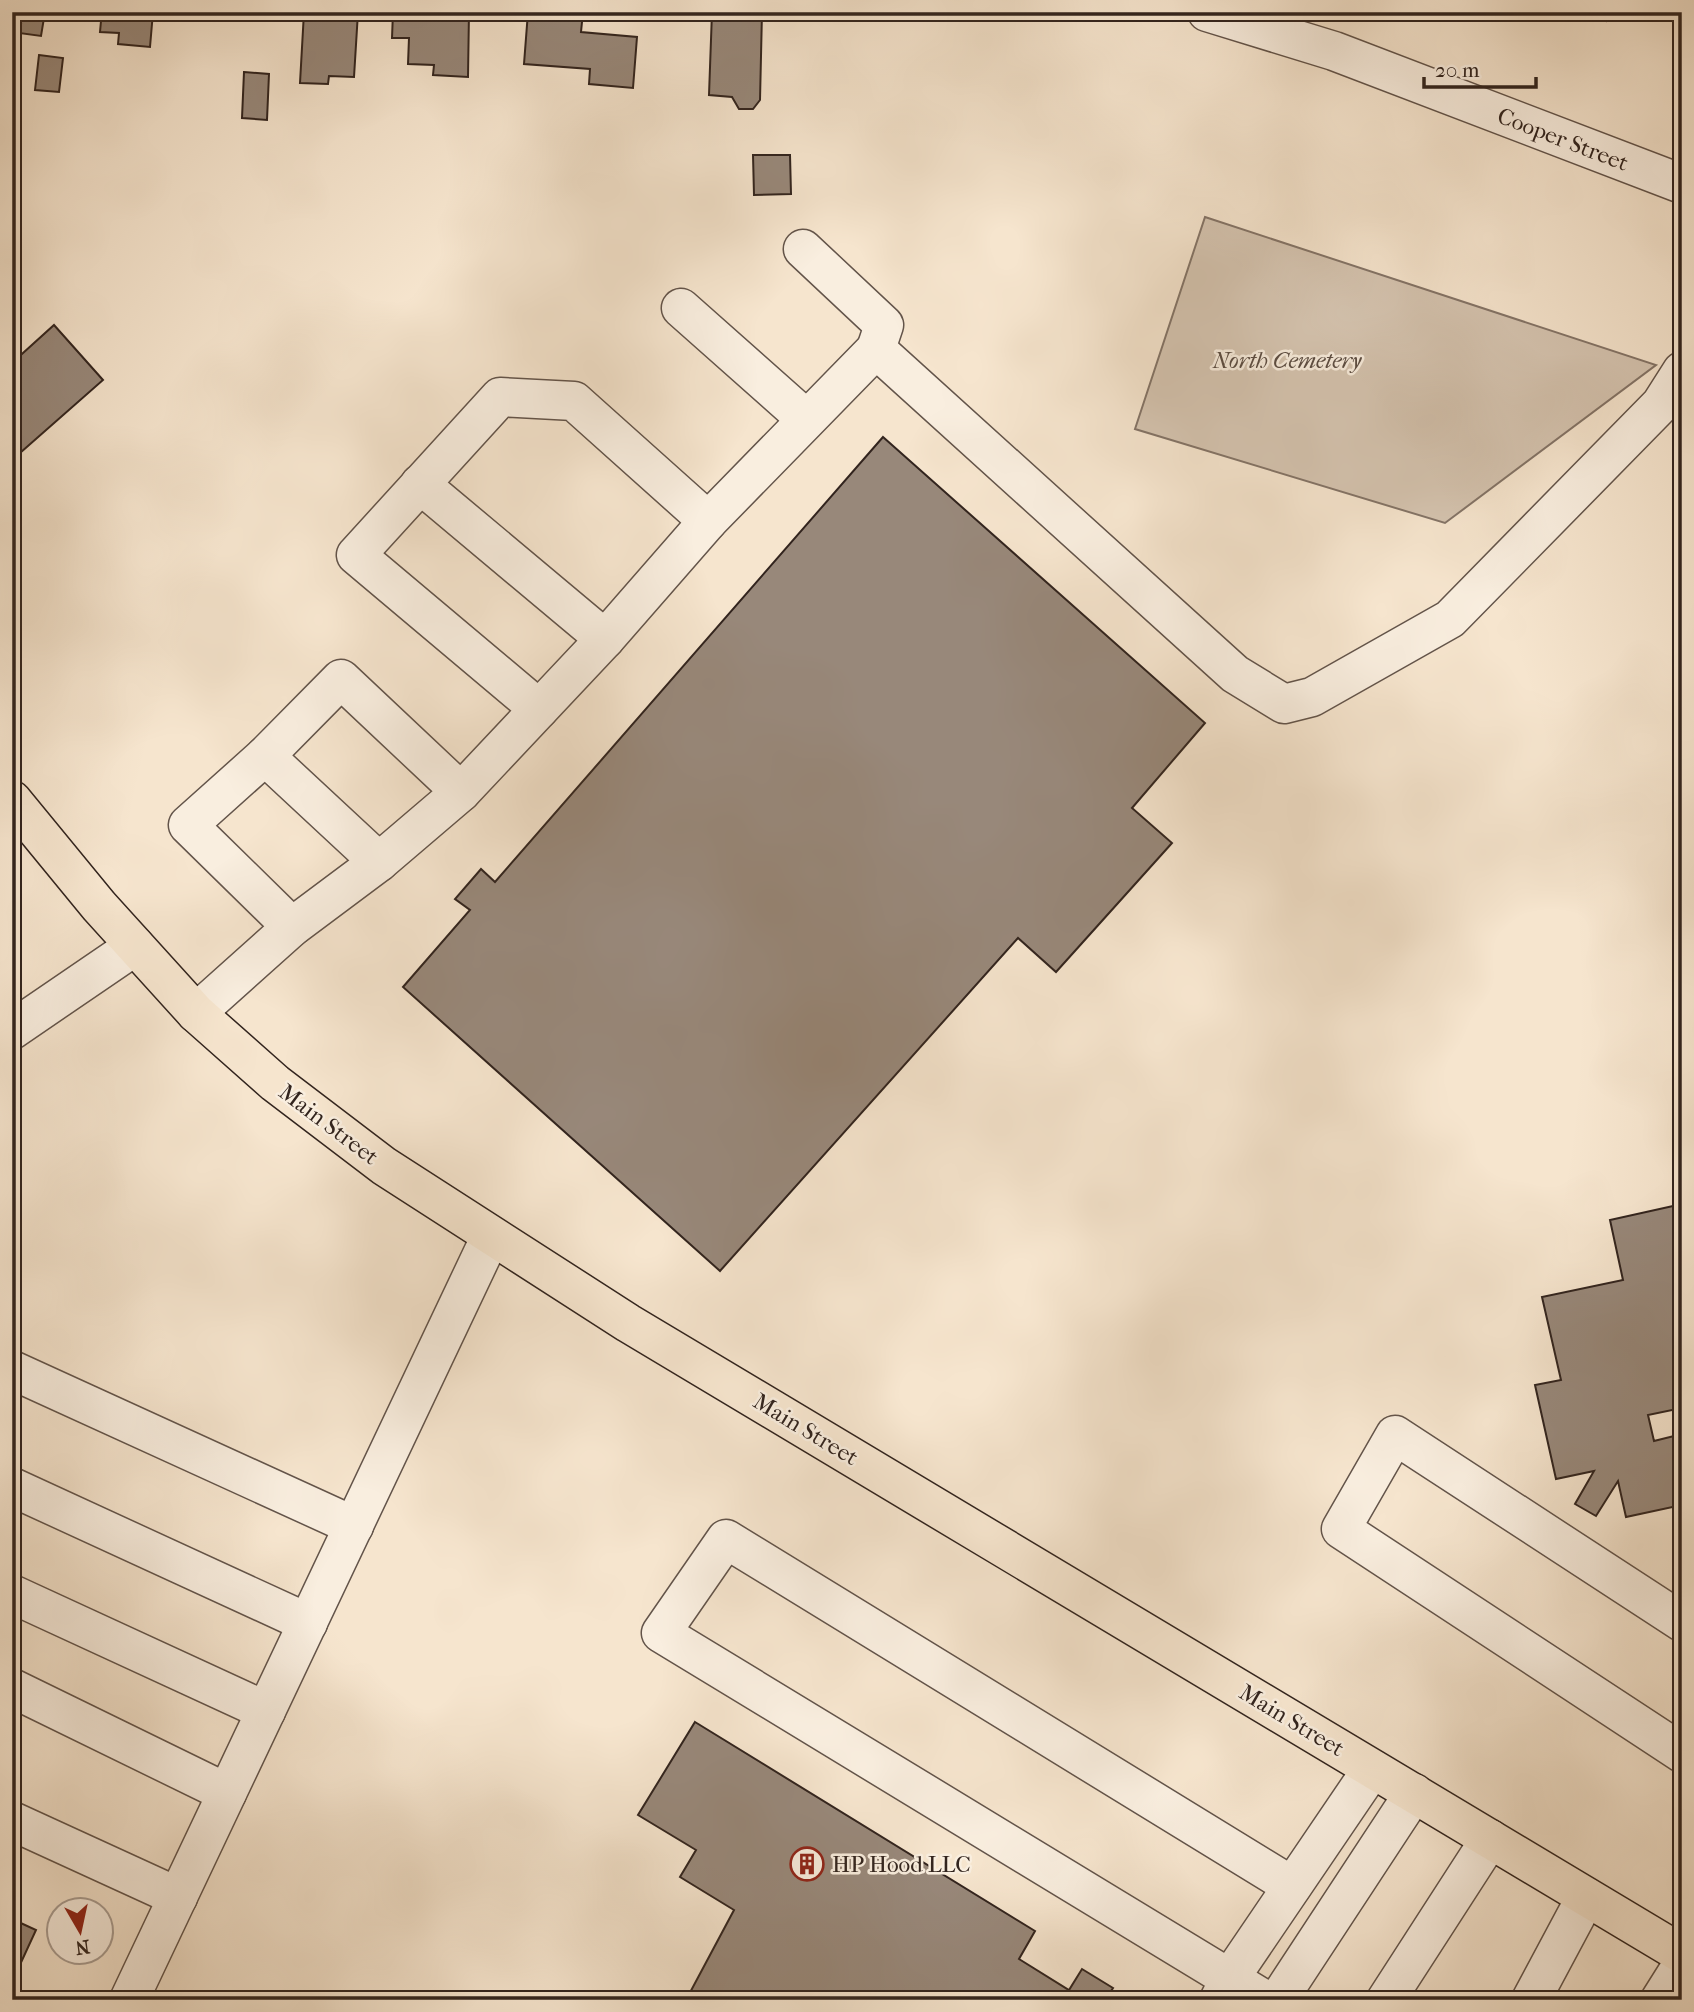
<svg xmlns="http://www.w3.org/2000/svg" width="1694" height="2012" font-family="'IM FELL French Canon',serif">
<style>
.green{fill:#d5c4b0;stroke:#847467;stroke-width:2}
.building{fill:#98887a;stroke:#32241e;stroke-width:2}
.lines{fill:none;stroke-linecap:round;stroke-linejoin:round}
.minor-casing{stroke:#63544a;stroke-width:41}
.major-casing{stroke:#32241e;stroke-width:41}
.minor{stroke:#f9eedf;stroke-width:38}
.major{stroke:#f6e5ce;stroke-width:38}
.labels{text-anchor:middle;stroke-width:5;stroke-linejoin:round;paint-order:stroke}
.street-label{font-size:23px;fill:#32241e;stroke:#f9eedf}
.park-label{font-size:23px;font-style:italic;fill:#5b4c42;stroke:#f9eedf}
.poi-label{font-size:23px;fill:#32241e;stroke:#f9eedf;text-anchor:start}
</style>
<rect width="100%" height="100%" fill="#f6e5ce"/>
<filter id="stains"><feTurbulence type="fractalNoise" baseFrequency=".00286" numOctaves="4"/><feColorMatrix values="0 0 0 0 .2 0 0 0 0 .09 0 0 0 0 .02 0 0 0 .5 -.17"/></filter>
<radialGradient id="worn" r=".72"><stop offset=".6" stop-color="#630" stop-opacity="0"/><stop offset="1" stop-color="#630" stop-opacity=".3"/></radialGradient>
<polygon class="green" points="1205,217 1656,365 1445,523 1135,429"/>
<g class="building">
<polygon points="12,12 45,12 41,36 19,33 21,24 12,23"/>
<polygon points="87,12 153,12 150,47 118,44 119,33 100,32 101,21 87,20"/>
<polygon points="304,12 358,12 354,77 329,76 328,84 300,83"/>
<polygon points="393,12 469,12 468,77 433,75 434,65 408,64 409,38 392,38"/>
<polygon points="528,12 583,12 581,32 637,37 633,88 589,84 590,69 524,64"/>
<polygon points="712,12 762,12 760,100 753,109 739,109 732,97 709,95"/>
<polygon points="1581,12 1609,12 1606,21"/>
<polygon points="39,55 63,58 59,92 35,90"/>
<polygon points="244,72 269,74 267,120 242,118"/>
<polygon points="753,155 790,155 791,194 754,195"/>
<polygon points="54,325 103,380 12,460 12,363"/>
<polygon points="883,437 1205,723 1132,808 1172,843 1056,972 1018,938 720,1271 403,987 470,910 455,899 481,869 495,882"/>
<polygon points="1682,1204 1682,1408 1648,1415 1654,1441 1682,1434 1682,1505 1626,1517 1618,1481 1596,1516 1575,1504 1594,1471 1556,1479 1535,1385 1561,1380 1542,1297 1623,1280 1610,1220"/>
<polygon points="695,1722 1035,1931 1019,1959 1069,1990 1082,1969 1113,1988 1105,2000 686,2000 734,1910 680,1877 696,1850 638,1815"/>
<polygon points="12,1919 36,1930 12,1982"/>
</g>
<g class="lines">
<defs>
<g id="minor">
<polyline points="1207,12 1334,51 1682,184"/>
<polyline points="803,249 884,325 876,349"/>
<polyline points="681,308 806,419"/>
<polyline points="420,484 605,639"/>
<polyline points="539,709 356,555 500,397 574,401 708,521"/>
<polyline points="265,756 188,825 292,927"/>
<polyline points="379,862 265,756 341,679 461,792"/>
<polyline points="196,1013 292,927 379,862 461,792 605,639 708,521 876,349 1235,674 1284,704 1312,697 1450,619 1661,404 1682,371"/>
<polyline points="12,1030 135,946"/>
<polyline points="12,1370 354,1526"/>
<polyline points="12,1487 308,1623"/>
<polyline points="12,1594 266,1711"/>
<polyline points="1682,1622 1395,1435 1341,1529 1682,1753"/>
<polyline points="12,1688 227,1793"/>
<polyline points="12,1821 178,1897"/>
<polyline points="129,2000 490,1238"/>
<polyline points="1219,2000 1230,1978 1372,1769"/>
<polyline points="1265,2000 661,1633 726,1539 1292,1886"/>
<polyline points="1278,2000 1414,1793"/>
<polyline points="1386,2000 1490,1839"/>
<polyline points="1531,2000 1586,1897"/>
<polyline points="1660,2000 1682,1965"/>
</g>
<polyline id="major" points="12,800 99,906 196,1013 275,1083 384,1166 628,1323 1682,1954"/>
</defs>
<use href="#minor" class="minor-casing"/>
<use href="#major" class="major-casing"/>
<use href="#minor" class="minor"/>
<use href="#major" class="major"/>
</g>
<defs>
<symbol id="building-ring" viewBox="-11 -11 22 22"><circle r="9.5" fill="#f9eedf" stroke="#8f2418" stroke-width="1.5"/><path d="M-4-6H4V6H1V3H-1V6H-4ZM-2.5-4.3h1.7v1.8h-1.7ZM.8-4.3h1.7v1.8H.8ZM-2.5-1h1.7V.8h-1.7ZM.8-1h1.7V.8H.8Z" fill="#8f2418"/></symbol>
</defs>
<g fill-rule="evenodd">
<use href="#building-ring" x="788" y="1845" width="38" height="38"/>
</g>
<g class="labels">
<g class="street-label">
<text transform="translate(1563 139) rotate(21)" y="8">Cooper Street</text>
<text transform="translate(329 1124) rotate(37)" y="8">Main Street</text>
<text transform="translate(806 1429) rotate(31)" y="8">Main Street</text>
<text transform="translate(1292 1720) rotate(31)" y="8">Main Street</text>
</g>
<g class="park-label">
<text x="1287" y="368">North Cemetery</text>
</g>
<g class="poi-label">
<text x="832" y="1872">HP Hood LLC</text>
</g>
</g>
<rect width="1694" height="2012" fill="none" stroke="#f6e5ce" stroke-width="42"/>
<rect x="14" y="14" width="1666" height="1984" fill="none" stroke="#32241e" stroke-width="3.5"/>
<rect x="21" y="21" width="1652" height="1970" fill="none" stroke="#32241e" stroke-width="2"/>
<g transform="translate(80 1931) rotate(171)"><circle r="33" fill="#f9eedf" stroke="#a99d92" stroke-width="2"/>
<path d="M0-5L12 26L0 18L-12 26Z" fill="#8f2418"/>
<text y="-10" font-size="19" font-weight="bold" text-anchor="middle" fill="#32241e">N</text>
</g>
<path d="M1424 77v10h112v-10" fill="none" stroke="#32241e" stroke-width="3.5"/>
<text x="1435" y="77" font-size="21" fill="#32241e" stroke="#f9eedf" stroke-width="5" paint-order="stroke">20 m</text>
<rect width="100%" height="100%" filter="url(#stains)"/>
<rect width="100%" height="100%" fill="url(#worn)"/>
</svg>
